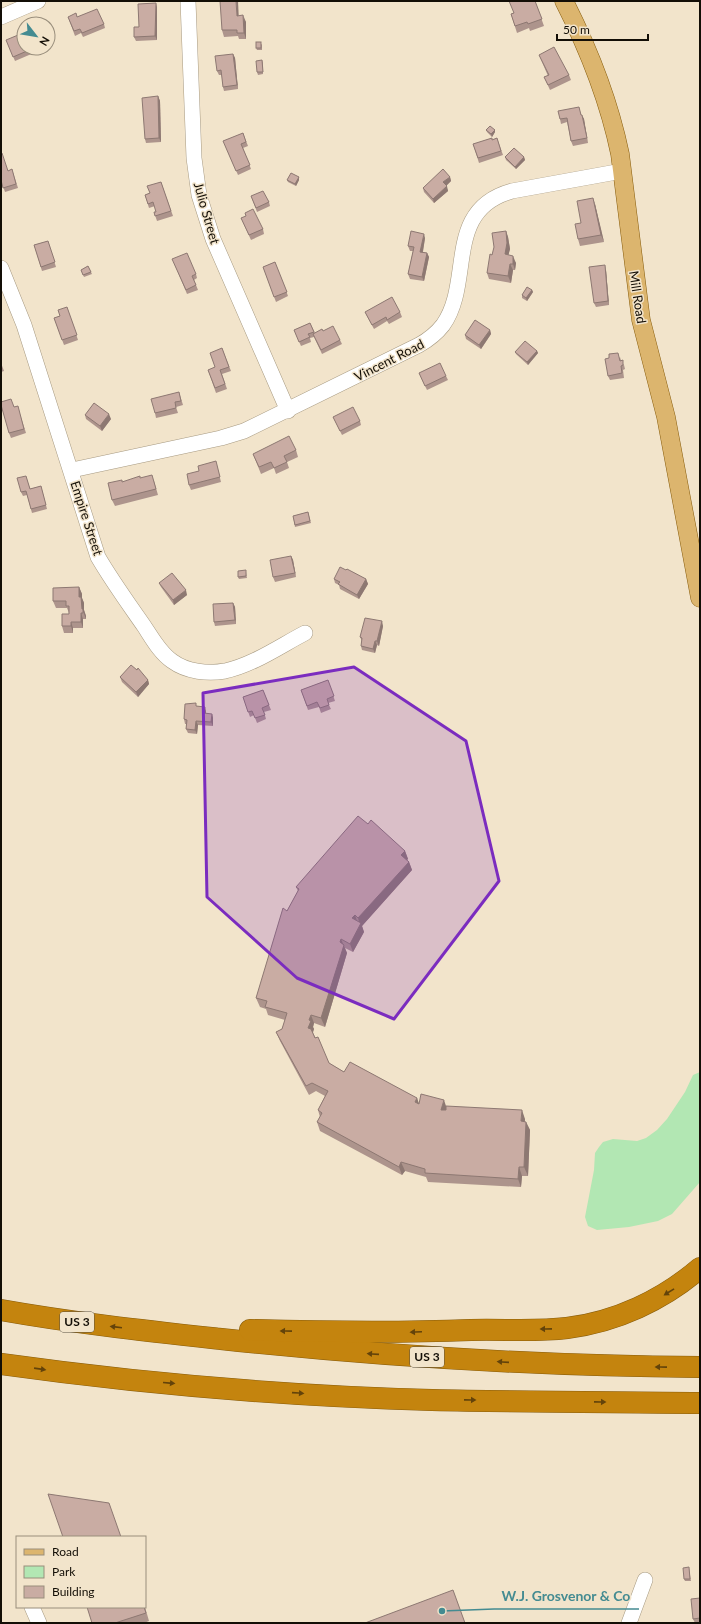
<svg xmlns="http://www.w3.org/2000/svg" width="701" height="1624" font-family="Lato,sans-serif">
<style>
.green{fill:#b2e7b3}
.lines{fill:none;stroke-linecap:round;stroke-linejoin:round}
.minor-casing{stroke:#a79a82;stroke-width:16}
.major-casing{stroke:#865b0b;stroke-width:19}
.highway-casing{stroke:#865b0b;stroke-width:22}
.minor{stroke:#fff;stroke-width:15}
.major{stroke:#dcb56e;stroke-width:18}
.highway{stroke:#c4840e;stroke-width:21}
.wall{fill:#ad948c}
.shaded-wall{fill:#8d7872}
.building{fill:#c9aca3;stroke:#8d7872}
.oneway{fill:#63430a}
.marked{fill:#7b2cbf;fill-opacity:0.2;stroke:#7b2cbf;stroke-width:3;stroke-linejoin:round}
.labels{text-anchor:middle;stroke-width:3;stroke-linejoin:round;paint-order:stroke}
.shield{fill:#f2e4cb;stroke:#564e41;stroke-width:1}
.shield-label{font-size:12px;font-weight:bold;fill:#130e06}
.street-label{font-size:13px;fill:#130e06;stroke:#f2e4cb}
.leader{fill:none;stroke:#448b91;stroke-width:1.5}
.callout-dot{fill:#448b91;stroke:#f2e4cb;stroke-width:1.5}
.callout-label{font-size:14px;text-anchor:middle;font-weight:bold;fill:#448b91;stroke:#f2e4cb;stroke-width:3;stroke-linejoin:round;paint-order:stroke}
</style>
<rect width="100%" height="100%" fill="#f2e4cb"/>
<polygon class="green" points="700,1072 700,1182 672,1214 658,1221 629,1227 597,1230 588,1226 585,1217 594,1170 595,1153 599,1147 603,1142 613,1139 637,1141 646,1138 657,1130 667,1119 685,1092 693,1075"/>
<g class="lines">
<defs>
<g id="minor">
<polyline points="188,1 194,158 199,195 213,239 288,411"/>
<polyline points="1,17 38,1"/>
<path d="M1 268 24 325 98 557C112 581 128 603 144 626 152 638 160 653 172 661 187 672 208 674 225 671 253 665 280 646 305 633"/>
<path d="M72 470 221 438 244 431 419 345C428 340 436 334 443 325 474 281 443 210 512 191L622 171"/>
<polyline points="32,1607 39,1623"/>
<polyline points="629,1623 645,1580"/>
</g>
<path id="major" d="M564 1C589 50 609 101 620 154L641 320 666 417 700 598"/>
<g id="highway">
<path d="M1 1310C74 1323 148 1331 221 1339 381 1356 540 1366 700 1367"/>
<path d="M250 1330C324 1332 397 1333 471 1330 503 1329 535 1332 567 1328 616 1322 663 1300 700 1268"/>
<path d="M1 1364C144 1384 288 1396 432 1400 522 1402 611 1402 700 1403"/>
</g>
</defs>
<use href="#minor" class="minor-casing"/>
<use href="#major" class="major-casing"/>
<use href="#highway" class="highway-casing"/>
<use href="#minor" class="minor"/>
<use href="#major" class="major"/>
<use href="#highway" class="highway"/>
</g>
<g class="wall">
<polygon points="535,1 544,26 530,31 529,28 517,33 511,14"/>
<polygon points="156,3 157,8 157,40 136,41 134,37 139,27"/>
<polygon points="239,16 246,22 246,39 239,39 238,36 224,37 222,30"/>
<polygon points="68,17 77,17 104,24 105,28 83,37 81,33 75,36"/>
<polygon points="8,44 24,48 43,48 43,49 15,61"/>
<polygon points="262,44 262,50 257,50 256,48"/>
<polygon points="233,54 235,58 238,89 224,91 223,87 222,75 219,75 217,71"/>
<polygon points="539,55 569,75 571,80 550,90 544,77 548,76"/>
<polygon points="262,60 263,63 263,74 258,75 257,72"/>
<polygon points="158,96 160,101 161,142 146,143 145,139"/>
<polygon points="579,107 581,115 584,119 588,143 573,146 571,141 567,122 561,124 560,119"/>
<polygon points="486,130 495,130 495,132 492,137 487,132"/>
<polygon points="243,133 248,146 243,148 251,169 238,175 225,145"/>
<polygon points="497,138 503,155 479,163 473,144 492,140"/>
<polygon points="505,157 524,157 525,160 516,169 506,160"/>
<polygon points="12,169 18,188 5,192 1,180 8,171"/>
<polygon points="299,177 299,180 296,186 288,182 287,180"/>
<polygon points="450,177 451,181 446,186 448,191 434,203 424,192 423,188"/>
<polygon points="161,182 173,216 157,221 154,212 156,212 155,206 149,208 145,195 150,193"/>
<polygon points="251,196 269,202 270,206 257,212"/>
<polygon points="595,204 604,242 580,246 578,239"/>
<polygon points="241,218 263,229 264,234 251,240"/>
<polygon points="506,231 508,237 510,249 508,255 516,263 515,270 513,270 511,283 489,279 487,273 492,255"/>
<polygon points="425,238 423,252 427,253 429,257 424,281 410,279 408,274 413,251 410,251 408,246"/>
<polygon points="48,241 56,267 42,271 34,245"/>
<polygon points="275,262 288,296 276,302 263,267"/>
<polygon points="174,263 196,274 197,278 194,280 198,290 187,294"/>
<polygon points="88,266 92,274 84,277 81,270"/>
<polygon points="606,270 609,305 596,307 594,303"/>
<polygon points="532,290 533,292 527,301 522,298 522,295"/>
<polygon points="67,307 78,340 64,345 54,318 60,316"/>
<polygon points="365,312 400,312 402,317 389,324 387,321 374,329 367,316"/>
<polygon points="310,323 315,333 323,331 340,340 342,344 322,354 314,337 310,338 311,342 301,346 294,330"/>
<polygon points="490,330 491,334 481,349 466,339 465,335"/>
<polygon points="222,348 231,371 222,374 227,389 216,393 208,370 215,367"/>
<polygon points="537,351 538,353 528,365 516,354 515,352"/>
<polygon points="620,357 621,361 624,365 625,369 623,370 624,378 610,380 608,376"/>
<polygon points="1,363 4,371 1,372"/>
<polygon points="419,373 446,376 448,380 427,390"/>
<polygon points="179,392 183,405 176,407 178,413 156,418 155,413"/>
<polygon points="14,407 19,411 26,433 11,438 9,433"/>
<polygon points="85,415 111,419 102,431 86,419"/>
<polygon points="333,417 360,421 361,425 342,435"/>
<polygon points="296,450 298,457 287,462 289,468 276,474 274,468 261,474 253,454"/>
<polygon points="217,466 221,482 191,490 189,485 199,471"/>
<polygon points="26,476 30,489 41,486 47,509 32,513 27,495 23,496 21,492"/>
<polygon points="140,478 154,481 158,495 115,506 112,500 123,482"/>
<polygon points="308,512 311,523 295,527 293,516"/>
<polygon points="291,556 293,560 296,577 275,582 273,577"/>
<polygon points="346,570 366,579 368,584 359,599 340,589 339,585 335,583 334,579"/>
<polygon points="246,572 247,578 239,579 238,577"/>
<polygon points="159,583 187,595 174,605 161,587"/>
<polygon points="79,587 82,594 82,598 84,603 84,610 86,616 86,619 83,619 83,628 73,628 73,633 64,633 62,626 69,614 69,613 67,608 56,608 53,601"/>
<polygon points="233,603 235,607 236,624 215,626 214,622"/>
<polygon points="383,626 379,646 377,645 375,653 362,650 361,646 362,641 360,637"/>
<polygon points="120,677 148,680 149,684 138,697 122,682"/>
<polygon points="328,680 335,701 328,703 331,709 321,713 319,707 308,710 301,690"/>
<polygon points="263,690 271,710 264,712 266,719 257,723 254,715 250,717 243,697"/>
<polygon points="197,706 206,711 206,714 212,714 213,718 213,726 198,725 197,734 188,733 186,729 187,724 185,724 184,719"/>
<polygon points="368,824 405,851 408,859 407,860 409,862 412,870 362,926 364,932 353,952 345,948 347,953 325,1027 314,1023 313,1027 314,1029 313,1033 329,1063 344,1072 417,1098 419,1104 446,1106 525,1119 525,1122 526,1122 530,1130 528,1176 522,1176 521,1187 428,1182 426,1177 405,1171 402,1175 320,1131 317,1122 320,1117 318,1110 325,1096 316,1091 309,1095 280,1041 276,1032 282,1029 285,1020 268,1015 266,1009 260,1007 256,998 287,911 298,891 296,887"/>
<polygon points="689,1569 691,1581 685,1581 684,1579"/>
<polygon points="700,1598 700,1622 695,1623 693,1619"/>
<polygon points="145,1607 149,1621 144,1623 92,1623"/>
</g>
<g class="shaded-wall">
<polygon points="236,1 238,1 239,22 237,16"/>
<polygon points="156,3 157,8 157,40 155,36"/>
<polygon points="243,15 246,22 246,39 244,33"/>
<polygon points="233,54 235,58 238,89 237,85"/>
<polygon points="158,96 160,101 161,142 159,138"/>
<polygon points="582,115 584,119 588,143 587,138"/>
<polygon points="495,130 495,132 492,137 491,134"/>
<polygon points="524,157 525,160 516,169 515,167"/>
<polygon points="299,177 299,180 296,186 295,184"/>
<polygon points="450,177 451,181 445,187 443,182"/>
<polygon points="447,186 448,191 434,203 433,199"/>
<polygon points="593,198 595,204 604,242 601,235"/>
<polygon points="506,231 508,237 510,249 507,261 505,254"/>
<polygon points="424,234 425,238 422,256 420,252"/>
<polygon points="427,253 429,257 424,281 422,277"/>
<polygon points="513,256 516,263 515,270 513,264"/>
<polygon points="510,264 513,270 511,283 508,276"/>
<polygon points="605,265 606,270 609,305 608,301"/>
<polygon points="532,290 533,292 527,301 526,298"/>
<polygon points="490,330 491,334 481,349 479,345"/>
<polygon points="537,351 538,353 528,365 527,362"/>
<polygon points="109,414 111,419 102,431 100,426"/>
<polygon points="291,556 293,560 296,577 295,573"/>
<polygon points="366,579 368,584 359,599 357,595"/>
<polygon points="79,587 82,594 82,598 84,603 84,610 86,616 86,619 82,609 79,597"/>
<polygon points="186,590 187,595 174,605 173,600"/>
<polygon points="233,603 235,607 236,624 235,620"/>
<polygon points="81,613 83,619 83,628 81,622"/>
<polygon points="382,621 383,626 379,646 377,641"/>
<polygon points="71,622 73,628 73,633 71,626"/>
<polygon points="375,641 377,645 375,653 373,649"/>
<polygon points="148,680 149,684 138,697 136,692"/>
<polygon points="205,707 206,711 206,718 204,713"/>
<polygon points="212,714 213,718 213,726 211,722"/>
<polygon points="196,721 198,725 197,734 195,730"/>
<polygon points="405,851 408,859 404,863 401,855"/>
<polygon points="409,862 412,870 362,926 364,932 353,952 350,944 360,925 358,918"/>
<polygon points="355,915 358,924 352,918"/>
<polygon points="341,939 347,953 325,1027 321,1018 340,942"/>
<polygon points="311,1015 314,1023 313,1027 314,1029 311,1036 308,1028 309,1020"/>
<polygon points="417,1098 420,1107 415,1102"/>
<polygon points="444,1100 447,1109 444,1118 441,1110"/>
<polygon points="522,1110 525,1119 524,1130 521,1121"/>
<polygon points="526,1122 530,1130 528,1176 524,1167"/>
<polygon points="401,1162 405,1171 402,1175 399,1167"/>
<polygon points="519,1167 522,1176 521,1187 518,1179"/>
</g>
<g class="building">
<polygon points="220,1 236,1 237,16 243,15 244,33 237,33 237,30 222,30"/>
<polygon points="509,1 535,1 542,19 528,24 527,22 515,26 511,14 514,13"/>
<polygon points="156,3 155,36 134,37 134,27 139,27 138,4"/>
<polygon points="97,9 104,24 82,33 80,29 74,31 68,17 76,13 77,17"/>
<polygon points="23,33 23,34 24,34 24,48 34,48 13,57 6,40"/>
<rect x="256" y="42" width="5" height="6"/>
<polygon points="554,47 569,75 548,85 544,77 549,75 539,55"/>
<polygon points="233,54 237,85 223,87 221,70 217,71 215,56"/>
<polygon points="262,60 263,72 257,72 256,61"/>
<polygon points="158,96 159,138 145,139 142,98"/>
<polygon points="579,107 581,115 582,115 587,138 571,141 567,118 560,119 558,111"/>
<polygon points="490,126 495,130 491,134 486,130"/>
<polygon points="243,133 246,142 241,144 250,165 236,171 223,141"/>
<polygon points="492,138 492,140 497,138 501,151 478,158 473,144"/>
<polygon points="514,148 524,157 515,167 505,157"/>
<polygon points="1,153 2,153 8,171 12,169 16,184 3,188 1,180"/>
<polygon points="443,169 450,177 443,182 447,186 433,199 423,188"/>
<polygon points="291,173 299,177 295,184 287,180"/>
<polygon points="161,182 171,211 155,216 154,212 156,212 153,202 148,204 145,195 150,193 147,186"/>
<polygon points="263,191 269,202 256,208 251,196"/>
<polygon points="593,198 601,235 578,239 575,224 581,223 577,201"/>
<polygon points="253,209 263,229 249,235 241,218 246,216 245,213"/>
<polygon points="411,231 424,234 420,252 427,253 422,277 408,274 414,247 408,246"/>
<polygon points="506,231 507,243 505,254 513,256 513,264 510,264 508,276 487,273 490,254 492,255 494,247 492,233"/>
<polygon points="48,241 55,262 41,267 34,245"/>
<polygon points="187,253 196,274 192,276 196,285 186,290 172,259"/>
<polygon points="275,262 287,292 274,297 263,267"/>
<polygon points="605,265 608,301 594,303 589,267"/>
<polygon points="88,266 91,272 83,275 81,270"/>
<polygon points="527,287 532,290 526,298 522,295"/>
<polygon points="392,297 400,312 387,320 386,317 372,325 365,312"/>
<polygon points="67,307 77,335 62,340 54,318 60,316 58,310"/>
<polygon points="475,320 490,330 479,345 465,335"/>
<polygon points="310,323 314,332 308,334 310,337 299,342 294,330"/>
<polygon points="333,326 340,340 321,350 313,334 322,329 323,331"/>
<polygon points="525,341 537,351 527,362 515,352"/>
<polygon points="222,348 229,367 220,370 225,384 215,388 208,370 215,367 210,353"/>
<polygon points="618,353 620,361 623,360 623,365 621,366 622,373 608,376 605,359 609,358 609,354"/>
<polygon points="440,363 446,376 425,386 419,373"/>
<polygon points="179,392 181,401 175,402 176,408 155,413 151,399"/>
<polygon points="11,399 14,407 18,406 24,429 9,433 1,405 1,402"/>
<polygon points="94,403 109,414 100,426 85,415"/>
<polygon points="353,407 360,421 340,431 333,417"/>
<polygon points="289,436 296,450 284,456 287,462 274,468 271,462 259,467 253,454"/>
<polygon points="216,461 220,477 189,485 187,474 199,471 198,466"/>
<polygon points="152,475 156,489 112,500 108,483 122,480 122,482 140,476 140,478"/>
<polygon points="26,476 30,489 41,486 46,505 31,509 26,491 21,492 17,478"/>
<polygon points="308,512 310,521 295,525 293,516"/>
<polygon points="291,556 295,573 273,577 270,560"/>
<polygon points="340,567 346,570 347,569 366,579 357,595 338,584 340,582 334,579"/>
<polygon points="246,570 246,576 238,577 238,571"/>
<polygon points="172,573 186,590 173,600 159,583"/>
<polygon points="79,587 79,597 81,597 82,609 83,609 83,613 81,613 81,622 71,622 71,626 62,626 62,614 69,614 69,606 66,606 66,601 53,601 53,588"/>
<polygon points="233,603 235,620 214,622 213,604"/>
<polygon points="365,618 382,621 377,641 375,641 373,649 361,646 362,638 360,637"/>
<polygon points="131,665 137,670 138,668 148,680 136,692 120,677"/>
<polygon points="328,680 334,696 327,699 329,705 320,708 317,702 307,706 301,690"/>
<polygon points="263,690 269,705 262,708 265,715 255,718 252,711 248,712 243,697"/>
<polygon points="196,703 196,706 205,707 204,713 212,714 211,722 196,721 195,730 186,729 187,720 184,719 185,704"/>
<polygon points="358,816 368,824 371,820 405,851 401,855 409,862 358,918 355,915 352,918 361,923 350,944 341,939 340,942 344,945 321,1018 311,1015 309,1020 311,1021 308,1028 311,1029 315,1038 318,1037 329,1063 344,1072 350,1062 417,1098 415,1102 419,1104 421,1094 444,1100 441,1110 446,1110 446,1106 522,1110 521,1121 526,1122 524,1167 519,1167 518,1179 425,1173 425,1169 401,1162 399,1167 317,1122 322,1113 318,1110 328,1091 312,1083 306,1086 276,1032 282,1029 287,1013 265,1007 267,1001 256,998 283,908 287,911 299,889 296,887"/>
<polygon points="48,1494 109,1503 121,1537 63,1537"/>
<polygon points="689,1567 690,1579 684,1579 683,1568"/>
<polygon points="453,1590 465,1623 365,1623"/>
<polygon points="700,1598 700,1618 693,1619 691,1599"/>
<polygon points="87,1607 144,1607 146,1613 115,1623 92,1623"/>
</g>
<defs><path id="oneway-solid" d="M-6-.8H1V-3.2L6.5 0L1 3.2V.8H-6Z"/></defs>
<g class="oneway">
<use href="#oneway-solid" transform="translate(669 1292) rotate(148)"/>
<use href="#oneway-solid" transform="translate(116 1327) rotate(-173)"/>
<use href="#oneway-solid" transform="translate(546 1329) rotate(179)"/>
<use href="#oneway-solid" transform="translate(286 1331) rotate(-179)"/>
<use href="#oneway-solid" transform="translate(416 1332) rotate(178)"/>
<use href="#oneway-solid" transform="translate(373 1354) rotate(-176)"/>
<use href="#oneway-solid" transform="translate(503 1362) rotate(-176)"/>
<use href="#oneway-solid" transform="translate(661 1367) rotate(-179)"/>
<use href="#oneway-solid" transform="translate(40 1369) rotate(8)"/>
<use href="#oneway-solid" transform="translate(169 1383) rotate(5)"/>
<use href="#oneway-solid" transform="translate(298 1393) rotate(4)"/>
<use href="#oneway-solid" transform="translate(470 1400) rotate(1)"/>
<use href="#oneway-solid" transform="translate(600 1402) rotate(1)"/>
</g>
<path class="marked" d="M354 667 466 741 499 881 394 1019 297 978 207 897 203 693Z"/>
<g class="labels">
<g class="shield">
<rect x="60" y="1312" width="34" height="20" rx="3"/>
<rect x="410" y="1347" width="34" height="20" rx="3"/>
</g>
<g class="shield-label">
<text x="77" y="1326">US 3</text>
<text x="427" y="1361">US 3</text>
</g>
<g class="street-label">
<text transform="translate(207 213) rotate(74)" y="5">Julio Street</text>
<text transform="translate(638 297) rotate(81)" y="5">Mill Road</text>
<text transform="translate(389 360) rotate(-27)" y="5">Vincent Road</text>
<text transform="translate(87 518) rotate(72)" y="5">Empire Street</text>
</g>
</g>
<path class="leader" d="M442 1611L494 1609H639"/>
<circle class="callout-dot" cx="442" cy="1611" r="4"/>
<g class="callout-label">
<text x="566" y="1601">W.J. Grosvenor &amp; Co</text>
</g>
<rect width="701" height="1624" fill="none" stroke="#130e06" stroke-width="4"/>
<rect x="16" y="1536" width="130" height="72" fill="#f2e4cb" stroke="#998e7c"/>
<rect x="24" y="1549" width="20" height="6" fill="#dcb56e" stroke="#998e7c"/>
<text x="52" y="1556" font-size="12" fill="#130e06">Road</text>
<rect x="24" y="1566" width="20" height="12" fill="#b2e7b3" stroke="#998e7c"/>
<text x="52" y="1576" font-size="12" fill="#130e06">Park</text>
<rect x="24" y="1586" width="20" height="12" fill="#c9aca3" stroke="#998e7c"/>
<text x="52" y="1596" font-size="12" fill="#130e06">Building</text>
<g transform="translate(36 36) rotate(121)"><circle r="19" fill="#f2e4cb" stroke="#998e7c"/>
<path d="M0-3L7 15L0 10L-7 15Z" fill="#448b91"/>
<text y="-6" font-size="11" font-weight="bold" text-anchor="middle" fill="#130e06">N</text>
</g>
<path d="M557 34v6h91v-6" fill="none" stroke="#130e06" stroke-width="2"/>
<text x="563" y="34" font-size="12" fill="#130e06" stroke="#f2e4cb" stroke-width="3" paint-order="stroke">50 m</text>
</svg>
